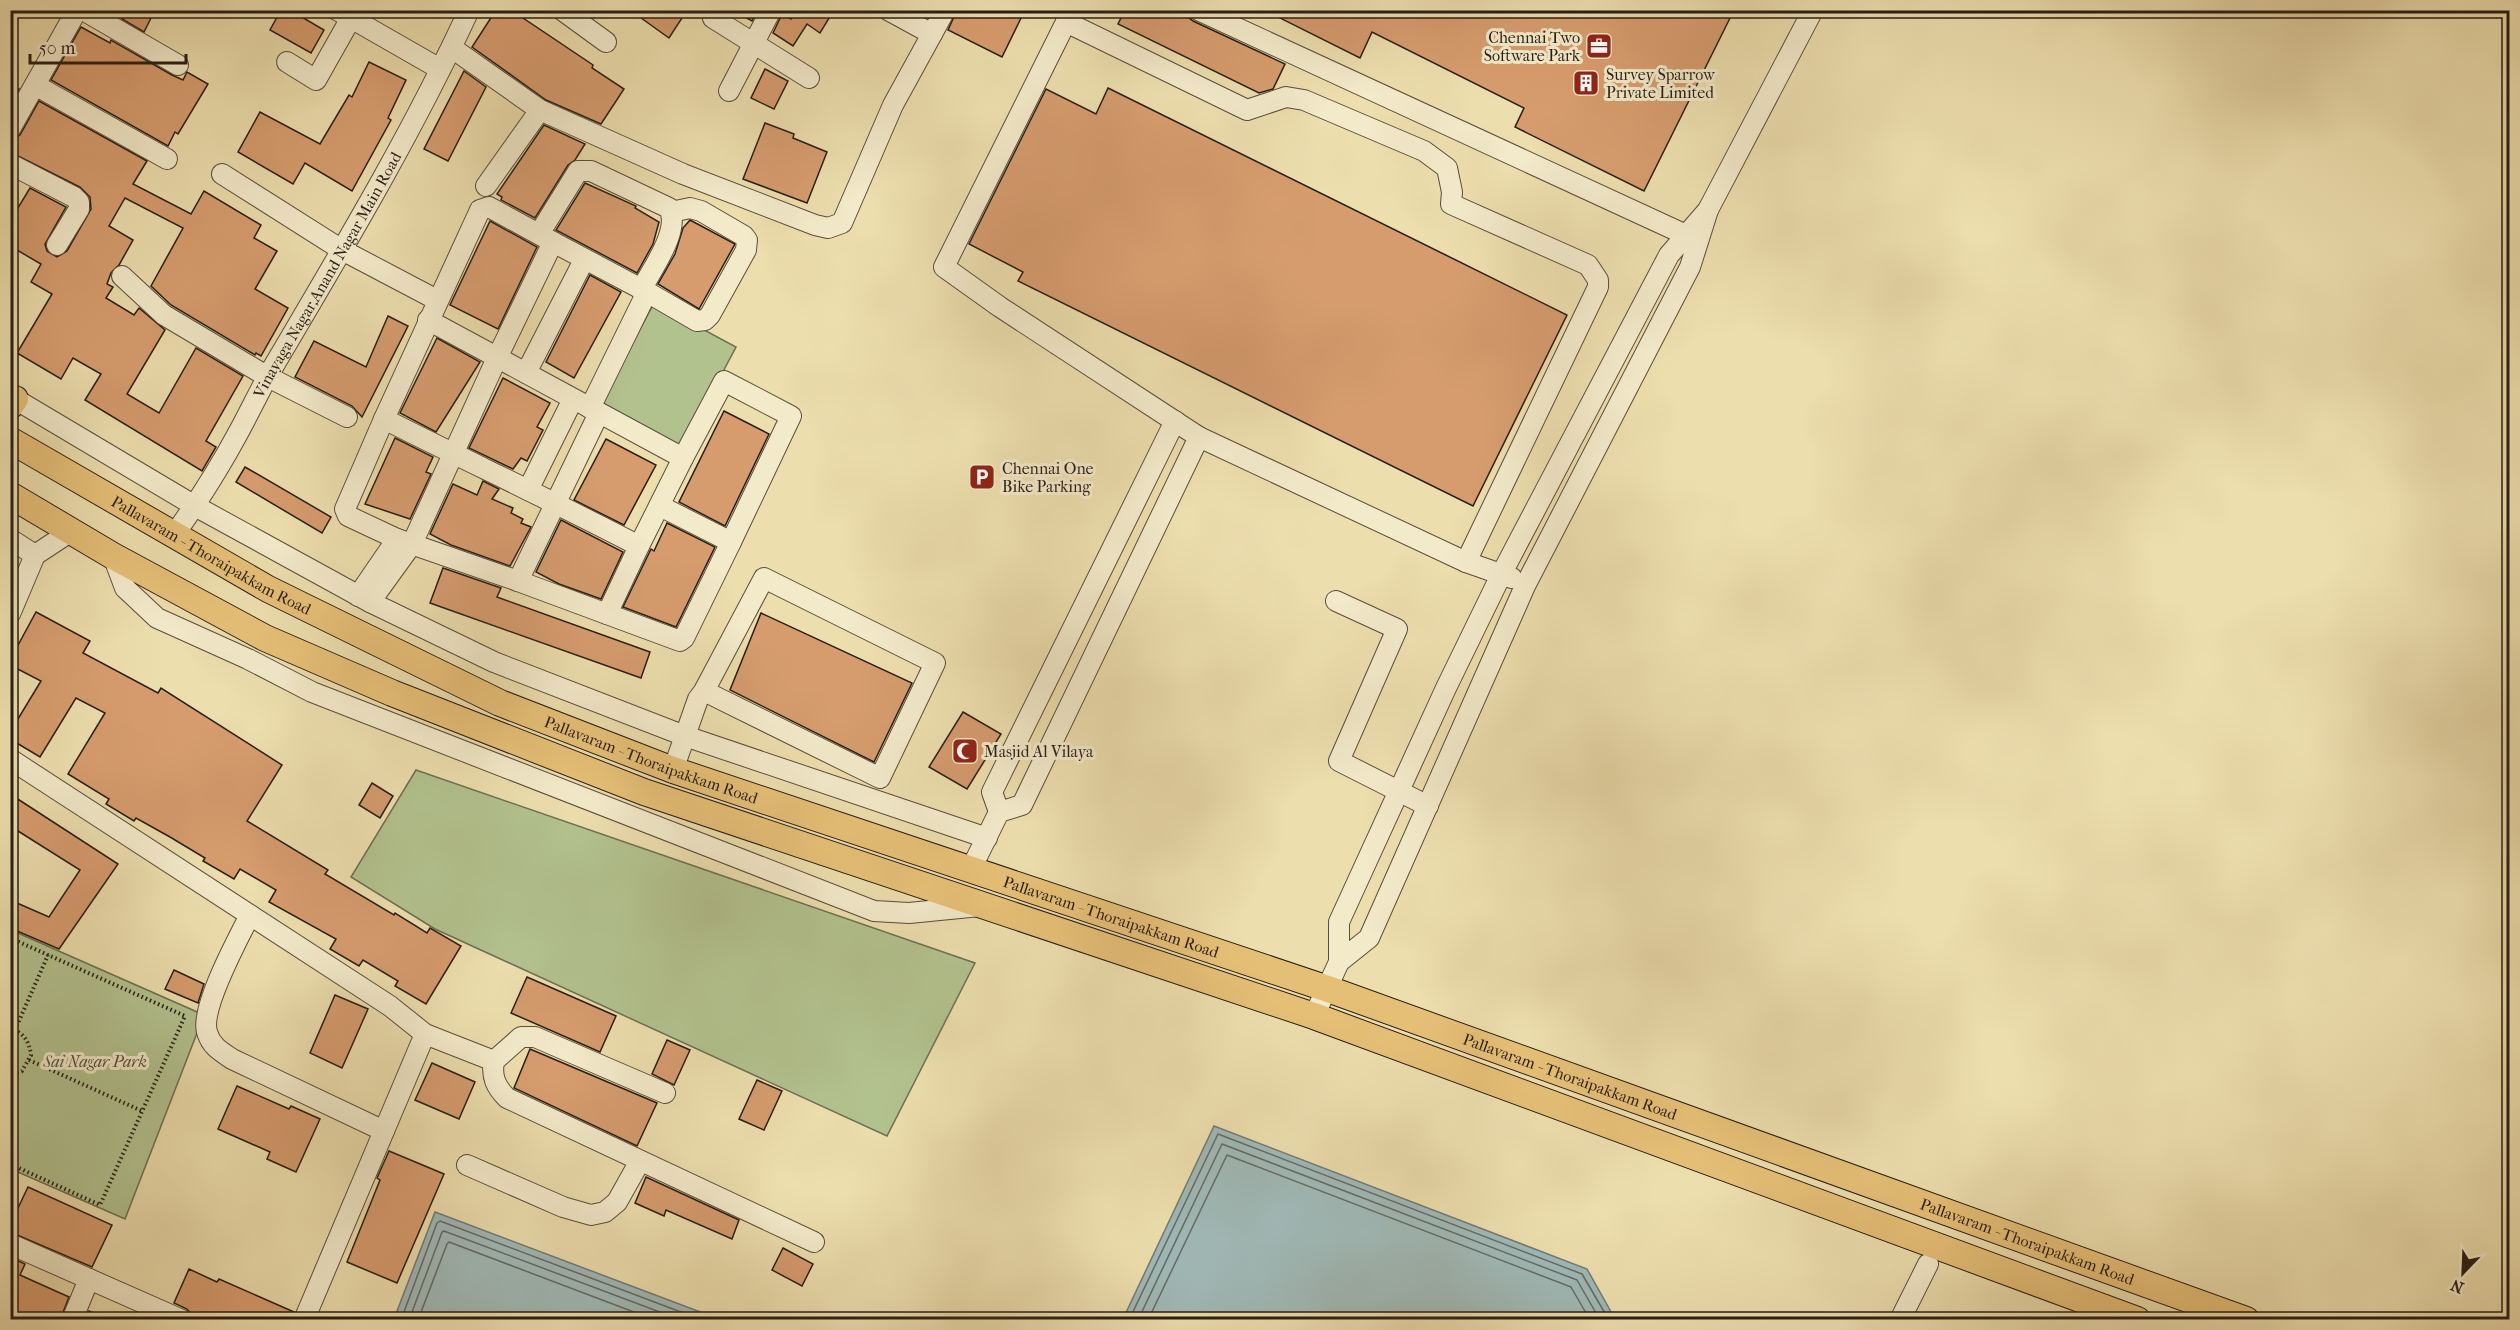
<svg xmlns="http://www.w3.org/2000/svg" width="2520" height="1330" font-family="'IM FELL French Canon',serif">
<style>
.green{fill:#b2c28f;stroke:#6d7052;stroke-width:1.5}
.water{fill:#a0b9b7;stroke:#707b76;stroke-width:1.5}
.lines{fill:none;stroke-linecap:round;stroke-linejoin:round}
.shore{stroke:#646b66;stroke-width:1.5}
.building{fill:#d69c6e;stroke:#281d15;stroke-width:1.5}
.minor-casing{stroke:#594d3b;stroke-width:22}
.major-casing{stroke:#281d15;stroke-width:28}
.path{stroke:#281d15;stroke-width:4;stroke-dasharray:1.5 3;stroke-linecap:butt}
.minor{stroke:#f3eaca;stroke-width:20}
.major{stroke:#e6bf77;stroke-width:26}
.labels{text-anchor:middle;stroke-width:6;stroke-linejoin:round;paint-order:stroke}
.poi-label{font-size:16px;fill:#281d15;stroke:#f3eaca;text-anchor:start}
.street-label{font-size:16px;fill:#281d15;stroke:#f3eaca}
.park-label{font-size:16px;font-style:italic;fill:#514f3a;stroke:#f3eaca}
</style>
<rect width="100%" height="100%" fill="#eddeae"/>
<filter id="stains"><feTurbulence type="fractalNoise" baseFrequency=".00333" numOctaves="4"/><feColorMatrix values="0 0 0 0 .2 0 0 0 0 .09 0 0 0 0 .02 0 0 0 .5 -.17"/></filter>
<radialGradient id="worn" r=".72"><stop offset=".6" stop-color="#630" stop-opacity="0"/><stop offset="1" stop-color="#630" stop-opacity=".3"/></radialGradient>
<g class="green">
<polygon points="654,303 736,347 682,449 600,405"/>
<polygon points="416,770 975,963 887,1136 435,929 351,877"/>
<polygon points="11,930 204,1015 125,1219 11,1169"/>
</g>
<g class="water">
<polygon points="1214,1126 1587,1269 1615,1319 1123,1319"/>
<polygon points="435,1212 719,1319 394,1319"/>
</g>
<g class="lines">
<g class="shore">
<polyline points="401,1320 437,1223 440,1221 702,1320"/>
<polyline points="409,1320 442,1232 444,1231 681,1320"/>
<polyline points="418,1320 447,1244 449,1242 655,1320"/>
<polyline points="1129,1320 1218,1134 1582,1274 1609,1320"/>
<polyline points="1138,1320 1222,1144 1577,1280 1600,1320"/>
<polyline points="1148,1320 1227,1155 1571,1287 1590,1320"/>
</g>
</g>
<g class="building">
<polygon points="127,10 155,10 144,32 122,19"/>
<polygon points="281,10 290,10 324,30 311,53 270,30"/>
<polygon points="496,10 511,10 593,65 592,68 624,89 601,124 546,100 472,47"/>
<polygon points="630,10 670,10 682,18 669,38"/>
<polygon points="732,10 757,10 752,21"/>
<polygon points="786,10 834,10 820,33 807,24 793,46 773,33 782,14 791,19 793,15"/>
<polygon points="957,10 1025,10 1002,57 948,30"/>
<polygon points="1125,10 1179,10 1193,21 1285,64 1273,89 1259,93 1118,24"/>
<polygon points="1264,10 1734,10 1644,191 1515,127 1524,108 1372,32 1360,58"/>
<polygon points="81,27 110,43 111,40 172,75 183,80 187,72 208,84 178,134 175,132 168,146 51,80"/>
<polygon points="369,62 406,80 388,118 391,120 352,191 305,163 293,184 238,152 260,112 320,144 349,95 352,97"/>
<polygon points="765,69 788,81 774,109 751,98"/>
<polygon points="464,71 486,87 448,161 424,149"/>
<polygon points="10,84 19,89 10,104"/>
<polygon points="1108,88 1567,315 1473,506 1018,281 1023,272 969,244 1046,89 1096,114"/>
<polygon points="39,101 147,161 133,184 191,214 204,191 261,225 254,238 277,251 255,289 288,308 261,356 256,353 255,355 171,305 151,286 183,228 125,198 109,226 133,240 119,265 111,273 107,284 113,287 106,298 134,315 139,308 165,330 127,394 159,413 196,348 243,376 206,441 216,447 202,471 85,400 101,374 73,358 61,379 17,353 52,294 31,282 41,264 10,246 10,221 30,188 66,207 45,244 47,251 57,257 67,251 91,209 90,197 80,187 10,152 10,141 20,135"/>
<polygon points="765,123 794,134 793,138 827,152 807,203 743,179"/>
<polygon points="544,125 585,144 575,160 568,165 535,218 501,200 502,197 497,194"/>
<polygon points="585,183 636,206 635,208 659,222 653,244 637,273 556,230"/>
<polygon points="690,220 735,244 699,309 658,284 675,254 683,228"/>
<polygon points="490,221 537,247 498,329 450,305"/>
<polygon points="590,275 621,292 574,378 546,362"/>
<polygon points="388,316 408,326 362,417 352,406 295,377 314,341 366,367"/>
<polygon points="437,338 480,362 436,432 400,413"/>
<polygon points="503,378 550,403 537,427 543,430 527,461 521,458 513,469 469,448"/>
<polygon points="724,411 769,434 725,526 679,502"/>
<polygon points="395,438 433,457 426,472 431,474 410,519 365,504"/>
<polygon points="606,439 656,465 624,525 574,500"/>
<polygon points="245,467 331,517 322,533 236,482"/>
<polygon points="483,481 499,489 492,499 513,508 511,513 523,519 521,523 531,527 510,566 451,545 430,534 453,484 477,495"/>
<polygon points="561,520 623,552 601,599 559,584 536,572"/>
<polygon points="667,523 715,547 676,627 623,607 651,549 654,551"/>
<polygon points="443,568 501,588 497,597 650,652 641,678 430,603"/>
<polygon points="36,612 90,641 83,653 158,693 161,688 282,765 247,821 328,870 325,874 394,915 395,913 427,933 430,928 461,946 426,1004 395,986 398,981 363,960 359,966 330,949 336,939 269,902 276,890 240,869 234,879 203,861 205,858 170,837 136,818 134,821 106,804 109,799 68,774 105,713 76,698 40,757 10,739 10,732 41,681 10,665 10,660"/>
<polygon points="761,613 912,683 874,762 730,690"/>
<polygon points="963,712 1001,734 967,789 929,767"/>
<polygon points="372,783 393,796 380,818 359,805"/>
<polygon points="10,794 118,864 59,949 10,928 10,900 49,917 80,870 10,826"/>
<polygon points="174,970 204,984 198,1003 165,989"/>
<polygon points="527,977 616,1016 600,1052 511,1013"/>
<polygon points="335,995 368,1009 342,1068 310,1053"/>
<polygon points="667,1040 690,1050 674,1085 652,1074"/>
<polygon points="530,1049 657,1103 637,1146 514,1088"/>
<polygon points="432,1063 475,1082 459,1119 415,1100"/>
<polygon points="757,1080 782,1091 764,1130 739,1119"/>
<polygon points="237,1086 289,1109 291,1106 320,1119 296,1172 267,1159 270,1152 218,1129"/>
<polygon points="389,1151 444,1174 397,1283 347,1262 380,1180 377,1178"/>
<polygon points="646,1177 739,1220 732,1239 666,1210 664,1216 635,1203"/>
<polygon points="28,1187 112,1225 92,1267 10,1232 10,1225"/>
<polygon points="783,1248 813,1264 802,1286 772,1270"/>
<polygon points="10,1257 25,1264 20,1275 69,1297 60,1320 32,1320 10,1310"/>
<polygon points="189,1269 217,1282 219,1279 294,1312 292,1320 198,1320 194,1317 187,1309 174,1303"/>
<polygon points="89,1311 107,1320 85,1320"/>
</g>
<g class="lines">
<defs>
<g id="minor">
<polyline points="83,10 178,65"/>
<polyline points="337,10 440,69"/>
<polyline points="562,10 606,42"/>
<polyline points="888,10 932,34 945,10"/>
<polyline points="1072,10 944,267 1000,307 1199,437 1466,562 1512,578"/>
<polyline points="1198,10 1686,235"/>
<polyline points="713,18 809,78"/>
<polyline points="1066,22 1247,110 1286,97 1304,100 1424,151 1447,168 1452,192 1451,204 1588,265 1598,280 1598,287 1466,562"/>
<polyline points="452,48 540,110 683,174 815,225 828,228 842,223 893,105 932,34"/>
<polyline points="287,62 316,80 351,18"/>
<polyline points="35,85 167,159"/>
<polyline points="729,91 771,10"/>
<polyline points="10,129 77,10"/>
<polyline points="10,164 74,197 79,202 79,209 57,245"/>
<polyline points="222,174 342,250 437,300"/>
<polyline points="486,186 540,110"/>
<polyline points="1708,210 1813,10"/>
<path d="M539 234 578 171H591L669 208C681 230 652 269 641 290"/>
<polyline points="553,242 647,292 590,408"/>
<polyline points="122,276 164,315 268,377 347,417"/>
<polyline points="647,292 697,321 705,320 710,315 746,250 747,240 744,236 701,211 690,208 671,212"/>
<path d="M428 320 683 458 639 546C555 502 469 462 384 419L345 509 348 516 397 539 518 581 599 413"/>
<polyline points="526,373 584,260"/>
<polyline points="10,396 195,506 370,602 494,662 685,736 987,838"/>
<polyline points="528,490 573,399"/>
<polyline points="660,506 731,542 791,416 724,381 683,458"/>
<path id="s1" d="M174 535C197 503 218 470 237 435 248 415 258 394 269 374 339 255 411 136 469 10"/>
<polyline points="10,539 35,555"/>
<polyline points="639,546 607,614 680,641 684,638 731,542"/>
<polyline points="113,556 125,588 157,618 248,659 312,692 874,911 909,913 980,906"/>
<polyline points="518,581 607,614"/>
<polyline points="358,596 397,539"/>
<polyline points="1336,601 1397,629 1339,761 1428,806"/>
<polyline points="370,602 412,544 497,358 553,242 489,207 480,210 384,419"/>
<polyline points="10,614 35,555 70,532"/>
<path d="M10 759 390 1006 425 1034 494 1061C491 1077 496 1087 507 1098L814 1242"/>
<polyline points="673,770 698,699 704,691 880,778 935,663 764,578 704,691"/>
<polyline points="999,812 1022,805 1199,437"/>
<polyline points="971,869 999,812 992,792 1175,421"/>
<path d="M250 915C238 939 200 1008 207 1032 211 1046 220 1051 232 1059L384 1131"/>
<polyline points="1314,1016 1339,962 1339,922 1446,688 1502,573 1669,255 1708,210 1690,267 1525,586 1369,938 1339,962"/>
<polyline points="494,1061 521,1037 535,1037 665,1093"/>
<polyline points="467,1165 563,1207 591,1215 605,1212 617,1202 640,1161"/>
<polyline points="10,1244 182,1320"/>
<polyline points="72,1320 89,1279"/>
<polyline points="304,1320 425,1034"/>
<polyline points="1900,1320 1928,1264"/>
</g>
<g id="major">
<polyline points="10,406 15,399"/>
<path id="s2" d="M10 440 268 589 500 703 673 770 1328 989 2246 1320"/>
<polyline points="10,495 113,556 265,638 392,693 644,792 1314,1016 2137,1320"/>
</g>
</defs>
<use href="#minor" class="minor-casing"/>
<use href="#major" class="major-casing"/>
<g class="path">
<polyline points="10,938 185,1016 100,1205 10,1164"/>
<path d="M10 1028C24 1033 29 1041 31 1055L22 1071 10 1075"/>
<polyline points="15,1030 48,955"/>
<polyline points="29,1060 142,1111"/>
</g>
<use href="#minor" class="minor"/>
<use href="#major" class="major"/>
</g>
<defs>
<symbol id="office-square" viewBox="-11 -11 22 22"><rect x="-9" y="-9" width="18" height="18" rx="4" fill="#8f2418" stroke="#f3eaca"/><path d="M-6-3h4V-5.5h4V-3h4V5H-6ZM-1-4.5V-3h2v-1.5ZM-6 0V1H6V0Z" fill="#fff"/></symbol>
<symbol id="building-square" viewBox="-11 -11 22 22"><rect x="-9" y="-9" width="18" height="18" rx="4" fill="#8f2418" stroke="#f3eaca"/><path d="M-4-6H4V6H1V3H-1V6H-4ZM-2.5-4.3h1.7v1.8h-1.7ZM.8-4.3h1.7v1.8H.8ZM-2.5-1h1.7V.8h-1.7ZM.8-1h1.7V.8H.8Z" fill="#fff"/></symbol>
<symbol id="parking-square" viewBox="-11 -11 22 22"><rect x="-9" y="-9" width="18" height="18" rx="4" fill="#8f2418" stroke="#f3eaca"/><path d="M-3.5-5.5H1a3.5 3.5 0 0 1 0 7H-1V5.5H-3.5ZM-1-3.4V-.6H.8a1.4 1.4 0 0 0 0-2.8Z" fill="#fff"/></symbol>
<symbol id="mosque-square" viewBox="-11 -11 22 22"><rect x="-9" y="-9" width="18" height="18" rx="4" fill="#8f2418" stroke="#f3eaca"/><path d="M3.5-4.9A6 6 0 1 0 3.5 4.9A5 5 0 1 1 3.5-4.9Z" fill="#fff"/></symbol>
</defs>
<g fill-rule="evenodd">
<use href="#office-square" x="1584" y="31" width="30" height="30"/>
<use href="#building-square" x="1571" y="68" width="30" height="30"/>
<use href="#parking-square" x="967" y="462" width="30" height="30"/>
<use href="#mosque-square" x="950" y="736" width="30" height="30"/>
</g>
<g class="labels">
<g class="poi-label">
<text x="1580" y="43" text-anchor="end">Chennai Two<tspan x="1580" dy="18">Software Park</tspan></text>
<text x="1606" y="80">Survey Sparrow<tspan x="1606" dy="18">Private Limited</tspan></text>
<text x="1002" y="474">Chennai One<tspan x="1002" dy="18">Bike Parking</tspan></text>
<text x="984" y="757">Masjid Al Vilaya</text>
</g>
<g class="street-label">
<text dy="6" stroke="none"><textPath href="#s1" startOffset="302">Vinayaga Nagar,Anand Nagar Main Road</textPath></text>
<text dy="6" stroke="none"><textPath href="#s2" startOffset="232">Pallavaram - Thoraipakkam Road</textPath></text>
<text dy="6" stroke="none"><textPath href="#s2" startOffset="718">Pallavaram - Thoraipakkam Road</textPath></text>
<text dy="6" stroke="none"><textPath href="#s2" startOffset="1204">Pallavaram - Thoraipakkam Road</textPath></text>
<text dy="6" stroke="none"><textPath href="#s2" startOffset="1690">Pallavaram - Thoraipakkam Road</textPath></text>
<text dy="6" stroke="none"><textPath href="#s2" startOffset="2176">Pallavaram - Thoraipakkam Road</textPath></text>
</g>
<g class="park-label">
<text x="95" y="1067">Sai Nagar Park</text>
</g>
</g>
<rect width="2520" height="1330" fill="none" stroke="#eddeae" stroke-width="36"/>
<rect x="12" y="12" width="2496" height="1306" fill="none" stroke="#281d15" stroke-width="3"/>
<rect x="18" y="18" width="2484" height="1294" fill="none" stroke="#281d15" stroke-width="1.5"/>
<g transform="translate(2463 1273) rotate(203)" stroke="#f3eaca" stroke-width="4.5" paint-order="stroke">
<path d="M0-4.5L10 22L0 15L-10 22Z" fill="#281d15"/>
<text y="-9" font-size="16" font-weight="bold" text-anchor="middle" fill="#281d15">N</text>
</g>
<path d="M30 54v9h156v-9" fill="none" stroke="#281d15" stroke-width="3"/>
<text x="39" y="54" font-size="18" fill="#281d15" stroke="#f3eaca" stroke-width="4.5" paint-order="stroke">50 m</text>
<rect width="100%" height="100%" filter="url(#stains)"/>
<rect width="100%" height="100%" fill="url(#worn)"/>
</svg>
